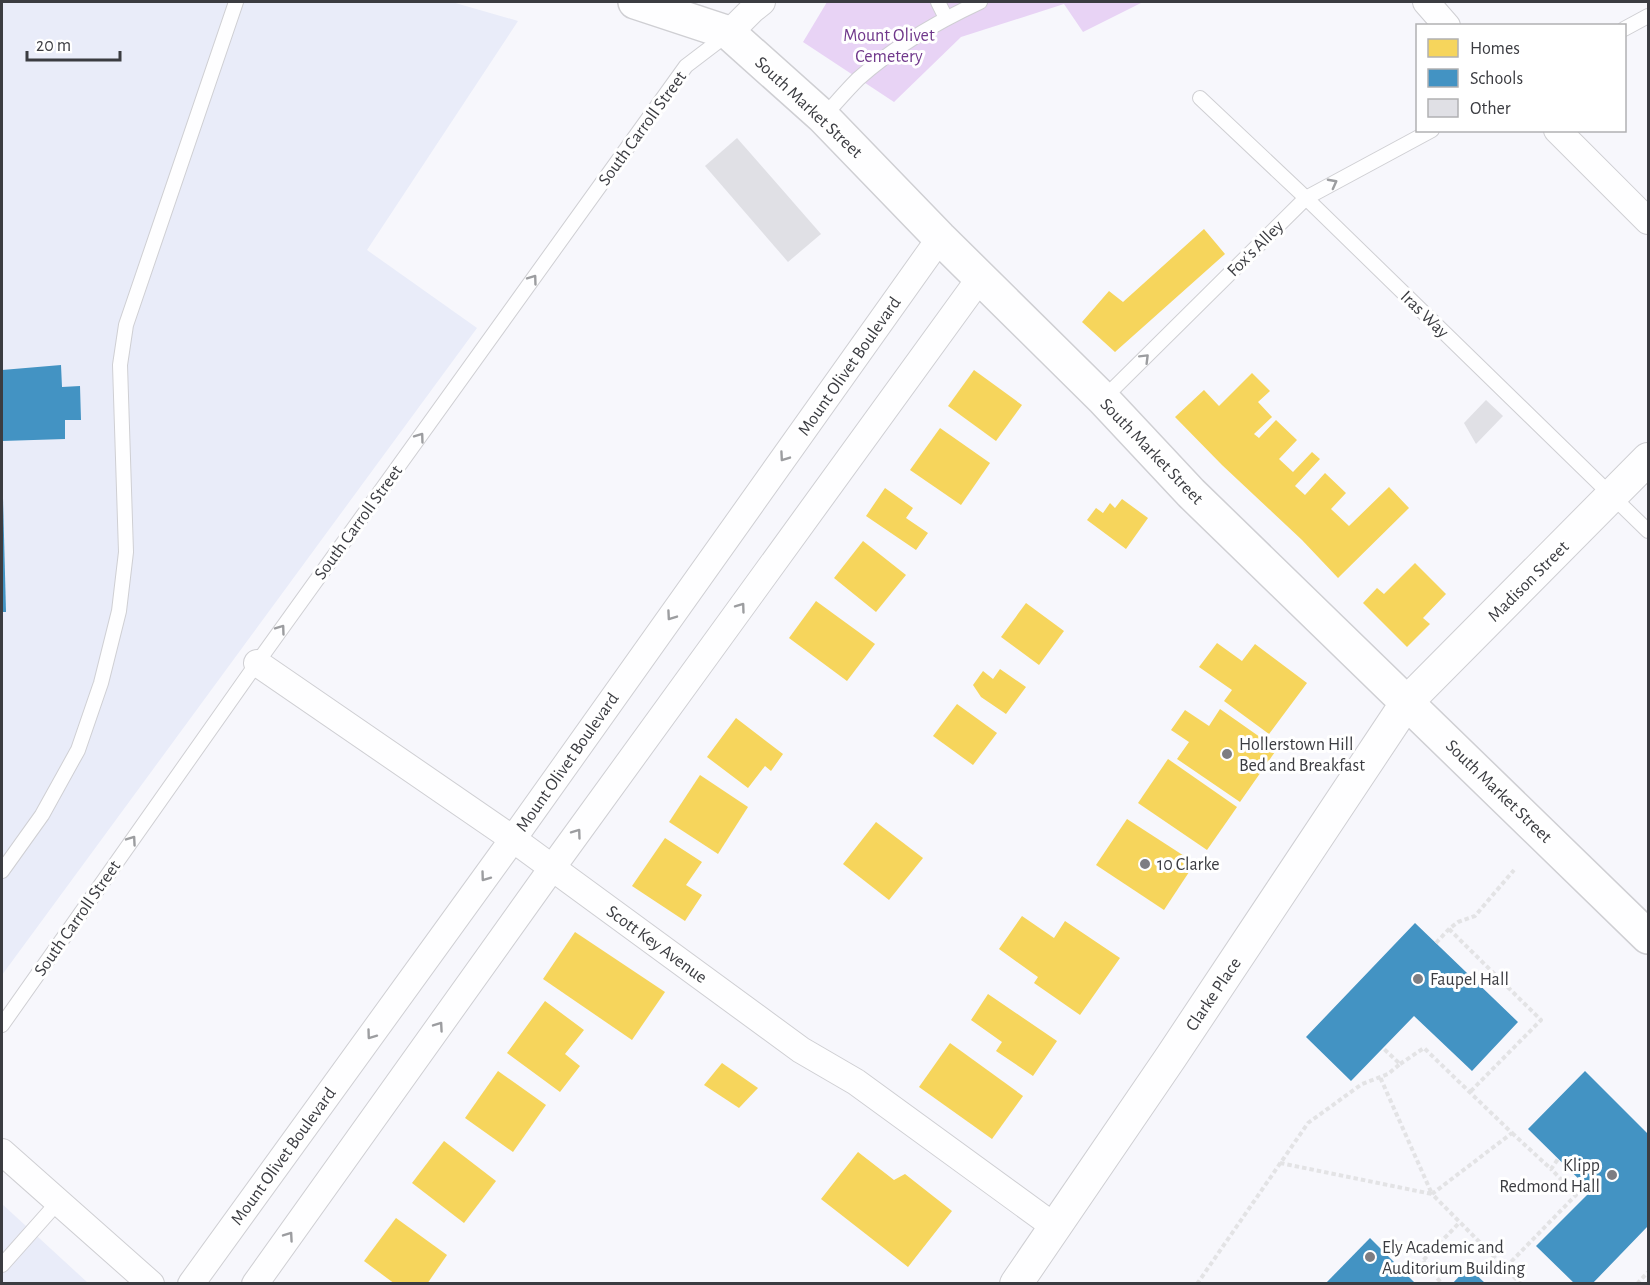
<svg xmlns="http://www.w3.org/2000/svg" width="1650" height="1285" font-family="'Alegreya Sans',sans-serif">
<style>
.built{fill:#e9ecf9}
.green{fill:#e8d3f5}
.homes{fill:#f6d55c}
.schools{fill:#4393c3}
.building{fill:#e0e0e5}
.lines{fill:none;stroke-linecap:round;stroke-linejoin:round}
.service-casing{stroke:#cfcfd3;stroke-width:16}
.minor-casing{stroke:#cfcfd3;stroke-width:28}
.tertiary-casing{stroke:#cfcfd3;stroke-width:34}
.secondary-casing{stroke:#cfcfd3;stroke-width:36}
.path{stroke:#e3e3e5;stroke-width:4;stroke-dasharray:4.5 3;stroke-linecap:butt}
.service{stroke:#fefeff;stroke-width:14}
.minor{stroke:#fefeff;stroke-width:26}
.tertiary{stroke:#fefeff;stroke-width:32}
.secondary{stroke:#fefeff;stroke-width:33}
.oneway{stroke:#9c9da0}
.poi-dot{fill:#7d7d82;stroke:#fff;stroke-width:2}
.labels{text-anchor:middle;stroke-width:6;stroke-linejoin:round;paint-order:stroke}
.park-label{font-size:18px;fill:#70388b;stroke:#fff}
.street-label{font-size:18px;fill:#3b3c41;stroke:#fff}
.poi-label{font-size:18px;fill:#3b3c41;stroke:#fff;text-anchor:start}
</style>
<rect width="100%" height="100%" fill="#f7f7fc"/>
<g class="built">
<polygon points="2,2 452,2 518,21 367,250 477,328 2,975"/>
<polygon points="2,1204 88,1283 2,1283"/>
</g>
<polygon class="green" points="827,2 1143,2 1083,32 1064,4 961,37 894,102 803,42"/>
<g class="homes">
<polygon points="1204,229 1225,254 1115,352 1082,322 1109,291 1123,302"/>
<polygon points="974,370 1022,405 996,441 948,406"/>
<polygon points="1252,373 1270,391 1258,402 1272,417 1254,434 1259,438 1276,420 1297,440 1279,459 1293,472 1312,452 1320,459 1295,486 1305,495 1325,473 1346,493 1331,509 1349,526 1389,487 1409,508 1338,578 1302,540 1222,465 1175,417 1204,390 1219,406"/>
<polygon points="940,428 990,463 961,505 910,470"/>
<polygon points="885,488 913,508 906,518 928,533 916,550 866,516"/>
<polygon points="1122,499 1148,518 1126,549 1087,520 1096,508 1103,513 1110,503 1115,508"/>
<polygon points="863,541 906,575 876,612 834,578"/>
<polygon points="1415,563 1446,594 1423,618 1430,624 1407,647 1363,603 1377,588 1384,594"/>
<polygon points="816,601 875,644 847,681 789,638"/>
<polygon points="1026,603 1064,631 1039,665 1001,637"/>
<polygon points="1217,643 1242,661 1255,644 1307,683 1269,734 1224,701 1232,690 1199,667"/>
<polygon points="1000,669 1026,687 1006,714 981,697 973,685 983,671 993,679"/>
<polygon points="957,704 997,733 973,765 933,736"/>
<polygon points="1220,709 1277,749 1240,802 1177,759 1189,742 1171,730 1185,710 1209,726"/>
<polygon points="736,718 783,754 771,771 765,766 748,788 707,757"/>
<polygon points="1168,759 1237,807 1207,850 1138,803"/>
<polygon points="700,775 748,807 718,854 669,822"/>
<polygon points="1127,819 1195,863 1164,910 1096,865"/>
<polygon points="876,822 923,858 889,900 843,864"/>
<polygon points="665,838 702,862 686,885 702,895 685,921 632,886"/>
<polygon points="1022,916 1054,938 1065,921 1120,958 1080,1015 1034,983 1038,977 999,949"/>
<polygon points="575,932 665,992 632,1040 543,979"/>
<polygon points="988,994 1057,1041 1033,1076 996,1051 1002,1042 971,1020"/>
<polygon points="545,1001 584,1030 565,1054 580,1066 560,1092 507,1053"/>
<polygon points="950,1043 1023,1096 992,1139 919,1087"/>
<polygon points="722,1063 758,1088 739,1108 704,1085"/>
<polygon points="498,1071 546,1105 513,1152 465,1118"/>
<polygon points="444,1141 496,1181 464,1223 412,1183"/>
<polygon points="858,1152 894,1180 905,1174 952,1211 908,1267 821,1199"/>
<polygon points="396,1218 447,1255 427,1284 395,1284 364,1261"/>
</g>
<g class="schools">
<polygon points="61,365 62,387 80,386 81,420 65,420 65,439 2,441 2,370"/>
<polygon points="2,498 3,498 6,612 2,612"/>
<polygon points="1415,923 1518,1022 1472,1071 1414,1016 1351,1081 1306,1037"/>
<polygon points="1585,1071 1648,1134 1648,1226 1592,1284 1575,1284 1536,1246 1591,1191 1528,1129"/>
<polygon points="1370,1238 1416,1284 1325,1284"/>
<polygon points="1468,1267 1486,1284 1452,1284"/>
</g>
<g class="building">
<polygon points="737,138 821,234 788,262 705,166"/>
<polygon points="1486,400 1503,416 1476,444 1464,423"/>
</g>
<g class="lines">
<defs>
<g id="service">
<polyline points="938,2 946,18"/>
<polyline points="1624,29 1648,16"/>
<polyline points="1200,98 1306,198 1648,531"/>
<path d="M823 117C835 104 846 91 858 79 894 47 937 22 980 2"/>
<polyline points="1103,399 1306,198 1432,130"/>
<polyline points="2,871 42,815 78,750 101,683 119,611 126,552 120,365 126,325 236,2"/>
<polyline points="2,1025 257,663 686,66 728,34"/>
<polyline points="2,1265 58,1202"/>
</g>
<g id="minor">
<polyline points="1426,2 1447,26"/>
<polyline points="729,33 752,10 762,2"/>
<polyline points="1557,130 1648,221"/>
<polyline points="257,663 513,839 801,1050 856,1082 1055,1227"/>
<polyline points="2,1152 151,1284"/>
<polyline points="191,1284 513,839 940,238"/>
<polyline points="255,1284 552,868 980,278"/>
</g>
<polyline id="tertiary" points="1016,1284 1171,1057 1407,702 1648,459"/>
<polyline id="secondary" points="635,2 729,33 823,117 940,238 1103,399 1191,493 1648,937"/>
</defs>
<use href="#service" class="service-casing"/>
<use href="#minor" class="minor-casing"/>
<use href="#tertiary" class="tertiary-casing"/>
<use href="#secondary" class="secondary-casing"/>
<g class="path">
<polyline points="1449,929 1541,1020 1470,1092"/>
<polyline points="1436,943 1449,929 1458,922 1475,916 1514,870"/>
<polyline points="1400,1064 1424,1048 1512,1133 1432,1194 1521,1284"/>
<polyline points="1512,1133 1551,1169 1558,1159"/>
<polyline points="1280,1163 1432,1194 1380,1077"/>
<polyline points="1423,1261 1442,1284"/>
<polyline points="1506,1267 1576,1195 1551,1169"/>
<polyline points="1408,1276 1460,1222"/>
<polyline points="1197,1284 1308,1123 1362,1084 1388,1074 1400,1064 1383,1048"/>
<polyline points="1637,1284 1648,1272"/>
</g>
<use href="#service" class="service"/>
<use href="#minor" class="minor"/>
<use href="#tertiary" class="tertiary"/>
<use href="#secondary" class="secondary"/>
</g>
<defs><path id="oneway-chevron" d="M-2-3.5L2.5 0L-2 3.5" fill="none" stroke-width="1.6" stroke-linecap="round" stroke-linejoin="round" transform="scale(1.5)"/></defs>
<g class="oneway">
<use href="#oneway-chevron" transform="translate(1333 183) rotate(-28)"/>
<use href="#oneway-chevron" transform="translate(533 279) rotate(-54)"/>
<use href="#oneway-chevron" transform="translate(1145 358) rotate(-45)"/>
<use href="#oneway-chevron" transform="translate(420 437) rotate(-54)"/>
<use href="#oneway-chevron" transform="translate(784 457) rotate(125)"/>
<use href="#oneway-chevron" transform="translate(741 607) rotate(-54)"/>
<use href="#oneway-chevron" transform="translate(671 616) rotate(125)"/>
<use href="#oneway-chevron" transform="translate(281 629) rotate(-54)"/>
<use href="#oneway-chevron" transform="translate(577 833) rotate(-54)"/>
<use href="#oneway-chevron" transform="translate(132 840) rotate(-55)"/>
<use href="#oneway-chevron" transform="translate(485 877) rotate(126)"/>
<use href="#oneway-chevron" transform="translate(439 1026) rotate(-55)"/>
<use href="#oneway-chevron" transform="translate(371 1035) rotate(126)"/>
<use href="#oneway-chevron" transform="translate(289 1236) rotate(-55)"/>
</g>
<g class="poi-dot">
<circle cx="1227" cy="754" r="6"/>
<circle cx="1145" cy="864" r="6"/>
<circle cx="1418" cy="979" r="6"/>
<circle cx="1612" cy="1175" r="6"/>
<circle cx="1370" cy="1257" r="6"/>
</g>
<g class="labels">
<g class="park-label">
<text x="889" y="41">Mount Olivet<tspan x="889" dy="21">Cemetery</tspan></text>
</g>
<g class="street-label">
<text transform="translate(809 107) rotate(43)" y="6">South Market Street</text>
<text transform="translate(642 128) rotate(-54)" y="6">South Carroll Street</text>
<text transform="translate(1255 248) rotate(-45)" y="6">Fox's Alley</text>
<text transform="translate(1425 314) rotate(44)" y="6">Iras Way</text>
<text transform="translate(849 366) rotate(-55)" y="6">Mount Olivet Boulevard</text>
<text transform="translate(1152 451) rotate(46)" y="6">South Market Street</text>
<text transform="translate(358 522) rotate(-54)" y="6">South Carroll Street</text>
<text transform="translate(1528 581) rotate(-45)" y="6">Madison Street</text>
<text transform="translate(567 762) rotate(-55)" y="6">Mount Olivet Boulevard</text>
<text transform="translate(1499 791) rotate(44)" y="6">South Market Street</text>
<text transform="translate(77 918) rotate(-55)" y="6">South Carroll Street</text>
<text transform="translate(657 944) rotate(36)" y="6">Scott Key Avenue</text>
<text transform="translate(1213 994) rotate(-56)" y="6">Clarke Place</text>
<text transform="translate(283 1156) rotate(-54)" y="6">Mount Olivet Boulevard</text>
</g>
<g class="poi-label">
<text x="1239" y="750">Hollerstown Hill<tspan x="1239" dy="21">Bed and Breakfast</tspan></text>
<text x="1157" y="870">10 Clarke</text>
<text x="1430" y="985">Faupel Hall</text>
<text x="1600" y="1171" text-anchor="end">Klipp<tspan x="1600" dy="21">Redmond Hall</tspan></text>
<text x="1382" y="1253">Ely Academic and<tspan x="1382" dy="21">Auditorium Building</tspan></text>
</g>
</g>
<rect width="1650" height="1285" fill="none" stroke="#3b3c41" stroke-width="6"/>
<rect x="1416" y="24" width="210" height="108" fill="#ffffff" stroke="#b1b1b3" stroke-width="1.5"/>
<rect x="1428" y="39" width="30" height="18" fill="#f6d55c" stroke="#b1b1b3" stroke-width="1.5"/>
<text x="1470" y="54" font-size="18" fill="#3b3c41">Homes</text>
<rect x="1428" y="69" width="30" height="18" fill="#4393c3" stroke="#b1b1b3" stroke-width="1.5"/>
<text x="1470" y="84" font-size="18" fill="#3b3c41">Schools</text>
<rect x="1428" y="99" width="30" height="18" fill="#e0e0e5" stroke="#b1b1b3" stroke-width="1.5"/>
<text x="1470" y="114" font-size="18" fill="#3b3c41">Other</text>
<path d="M27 51v9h93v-9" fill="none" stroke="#3b3c41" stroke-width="3"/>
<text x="36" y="51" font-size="18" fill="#3b3c41" stroke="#ffffff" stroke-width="4.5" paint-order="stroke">20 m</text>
</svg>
